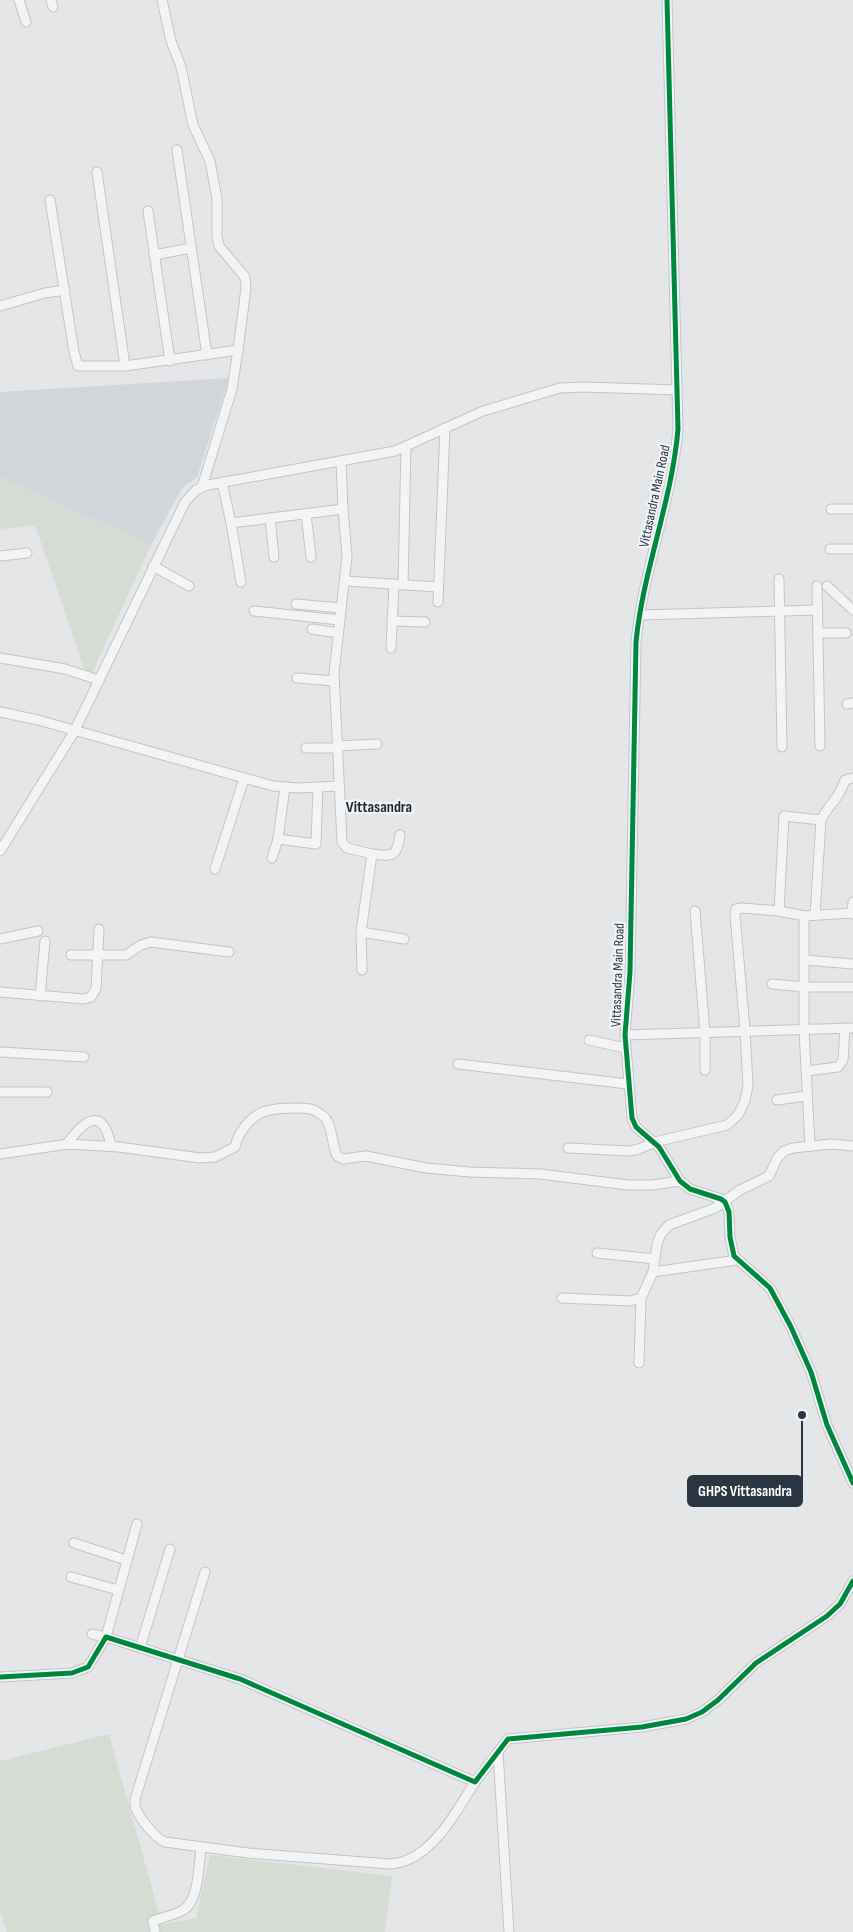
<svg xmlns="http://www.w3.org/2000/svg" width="853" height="1932" font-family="'Sofia Sans Condensed',sans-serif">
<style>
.built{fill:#d2d6db}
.green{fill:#d6dcd4}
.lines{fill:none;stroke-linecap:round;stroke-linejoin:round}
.minor-casing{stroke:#c2c4c6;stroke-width:11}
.minor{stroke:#f3f4f5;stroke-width:9}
.cycleway-casing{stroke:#f2f5f8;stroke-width:8}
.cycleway{stroke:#00873e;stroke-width:5}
.labels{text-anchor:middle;stroke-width:4.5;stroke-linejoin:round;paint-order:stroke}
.street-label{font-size:14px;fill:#2a3642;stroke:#f2f5f8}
.quarter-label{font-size:16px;font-weight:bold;fill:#1c2733;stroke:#f2f5f8}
.leader{fill:none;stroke:#2a3642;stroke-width:2}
.callout-dot{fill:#2a3642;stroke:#f2f5f8;stroke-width:2}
.callout{fill:#2a3642;stroke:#2a3642;stroke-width:2}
.callout-label{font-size:15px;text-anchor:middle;font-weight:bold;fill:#fff}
</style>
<rect width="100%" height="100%" fill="#e4e6e8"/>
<polygon class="built" points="229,378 197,477 182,488 151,545 0,477 0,392"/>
<g class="green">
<polygon points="0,477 151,545 92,673 85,671 35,525 0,529"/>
<polygon points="109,1734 162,1924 196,1918 210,1855 392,1876 385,1932 7,1932 0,1912 0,1761"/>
</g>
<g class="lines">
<defs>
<g id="minor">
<polyline points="19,0 26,22"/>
<polyline points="51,0 53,7"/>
<polyline points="162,0 171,41 181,67 193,125 210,161 217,199 217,236 219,246 245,277 246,288 238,350 232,389 202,487"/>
<path d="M667 0 678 429C672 501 643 570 636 642L630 972 625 1035 632 1118 636 1127 659 1147 680 1181 690 1189 721 1199 725 1202 729 1212 730 1237 734 1256 770 1288 791 1327 811 1372 827 1425 853 1483"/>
<polyline points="177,150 207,355"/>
<polyline points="97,172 125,366"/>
<polyline points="50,200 74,352 78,366 125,366 238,350"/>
<polyline points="148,211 170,361"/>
<polyline points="154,255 191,248"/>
<polyline points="0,306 45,293 65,290"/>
<polyline points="341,461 343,509 347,556 334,673 342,842 347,848 372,854 361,932 362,970"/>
<polyline points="222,482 231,523 241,582"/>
<polyline points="831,509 853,509"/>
<polyline points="306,514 311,557"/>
<polyline points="270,518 274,557"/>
<polyline points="231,523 343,509"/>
<polyline points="830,549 853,549"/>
<polyline points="0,556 27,553"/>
<polyline points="153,566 189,586"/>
<polyline points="779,579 782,747"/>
<polyline points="345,581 438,587"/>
<polyline points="403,585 406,447"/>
<polyline points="817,586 820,746"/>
<polyline points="827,586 853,610"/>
<polyline points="438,602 445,428"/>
<polyline points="296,604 341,608"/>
<polyline points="254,611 340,620"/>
<polyline points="640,615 818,610"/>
<polyline points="392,621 425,622"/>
<polyline points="312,629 338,633"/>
<polyline points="818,633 846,633"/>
<polyline points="391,648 394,584"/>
<polyline points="0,658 65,669 99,680"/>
<polyline points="297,678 334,681"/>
<polyline points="847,704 853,703"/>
<polyline points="0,712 38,720 273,786 297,788 339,786"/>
<polyline points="337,746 377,744"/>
<polyline points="306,748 337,748"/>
<polyline points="278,839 316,844 318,787"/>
<polyline points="0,851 74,732 185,502 196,490 208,485 395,451 483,411 560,388 584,387 677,390"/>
<path d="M372 854C394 856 396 858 400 835"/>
<polyline points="272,858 278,839 285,787"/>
<polyline points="215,869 244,779"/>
<polyline points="695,911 705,1033 705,1070"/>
<polyline points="779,911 784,816 821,820"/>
<polyline points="852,914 853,902"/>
<path d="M815 915 821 820C829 804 841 796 845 780L853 778"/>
<polyline points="804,916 804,1029 810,1146"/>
<polyline points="361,932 404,939"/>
<polyline points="0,939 38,931"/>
<polyline points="71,955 126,955 141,945 151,942 229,952"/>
<polyline points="805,960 853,964"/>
<polyline points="772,984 804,987 853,987"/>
<polyline points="0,992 84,999 91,997 96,989 99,929"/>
<polyline points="40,996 45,941"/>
<polyline points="625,1035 853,1028"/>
<polyline points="589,1040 625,1048"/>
<polyline points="0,1052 84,1057"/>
<polyline points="458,1064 628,1084"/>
<polyline points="806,1071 838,1067 843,1060 845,1028"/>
<polyline points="0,1092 47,1092"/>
<polyline points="777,1100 806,1096"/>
<path d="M67 1144C85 1119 103 1106 111 1146"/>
<polyline points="568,1148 629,1151 639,1149 655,1142 727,1125 738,1115 745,1101 748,1085 745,1030 735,915 736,909 742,908 779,911 804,916 853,913"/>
<path d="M0 1154 68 1144 119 1147 200 1158 215 1157 235 1147C238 1133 249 1118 263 1112 272 1108 300 1107 310 1109 315 1110 323 1115 326 1119 333 1130 332 1145 337 1156L343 1159 366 1156 426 1168 470 1172 540 1174 628 1185H652L680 1181"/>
<polyline points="597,1253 655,1259"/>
<polyline points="653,1272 657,1244 661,1234 669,1225 715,1208 740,1190 769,1176 778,1157 784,1151 793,1148 831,1144 853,1146"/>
<polyline points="562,1298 630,1301 641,1298 653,1272 737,1260"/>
<polyline points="639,1363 641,1298"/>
<polyline points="74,1543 126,1560"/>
<path d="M205 1572 136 1796C135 1799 135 1801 135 1804 135 1814 156 1839 165 1842L248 1853 390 1864C395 1863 401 1863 405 1861 437 1849 458 1809 475 1782"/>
<polyline points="71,1577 118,1590"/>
<polyline points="92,1634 106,1637 137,1524"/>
<polyline points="140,1648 170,1549"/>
<polyline points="0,1677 72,1673 88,1667 106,1637 240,1679 475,1782 508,1739 642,1727 686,1719 702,1712 718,1700 756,1663 827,1616 840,1604 853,1581"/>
<polyline points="498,1752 509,1932"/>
<path d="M155 1932 153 1921C163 1917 175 1915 183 1910 199 1901 199 1864 201 1847"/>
</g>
</defs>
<use href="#minor" class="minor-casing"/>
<use href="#minor" class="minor"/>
<defs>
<g id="cycleway">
<path d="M667 0 678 429C672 501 643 570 636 642L630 972 625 1035 632 1118 636 1127 659 1147 680 1181 690 1189 721 1199 725 1202 729 1212 730 1237 734 1256 770 1288 791 1327 811 1372 827 1425 853 1483"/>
<polyline points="0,1677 72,1673 88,1667 106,1637 240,1679 475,1782 508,1739 642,1727 686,1719 702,1712 718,1700 756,1663 827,1616 840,1604 853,1581"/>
</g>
</defs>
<use href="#cycleway" class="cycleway-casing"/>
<use href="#cycleway" class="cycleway"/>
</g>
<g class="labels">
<g class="street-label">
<text transform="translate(654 496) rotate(-78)" y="5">Vittasandra Main Road</text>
<text transform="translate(617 975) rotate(-88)" y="5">Vittasandra Main Road</text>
</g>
<g class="quarter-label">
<text x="379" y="812">Vittasandra</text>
</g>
</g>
<path class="leader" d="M802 1415L802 1491"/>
<circle class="callout-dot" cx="802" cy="1415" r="5"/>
<rect class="callout" x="688" y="1476" width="114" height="30" rx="5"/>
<g class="callout-label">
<text x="745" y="1496">GHPS Vittasandra</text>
</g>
</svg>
